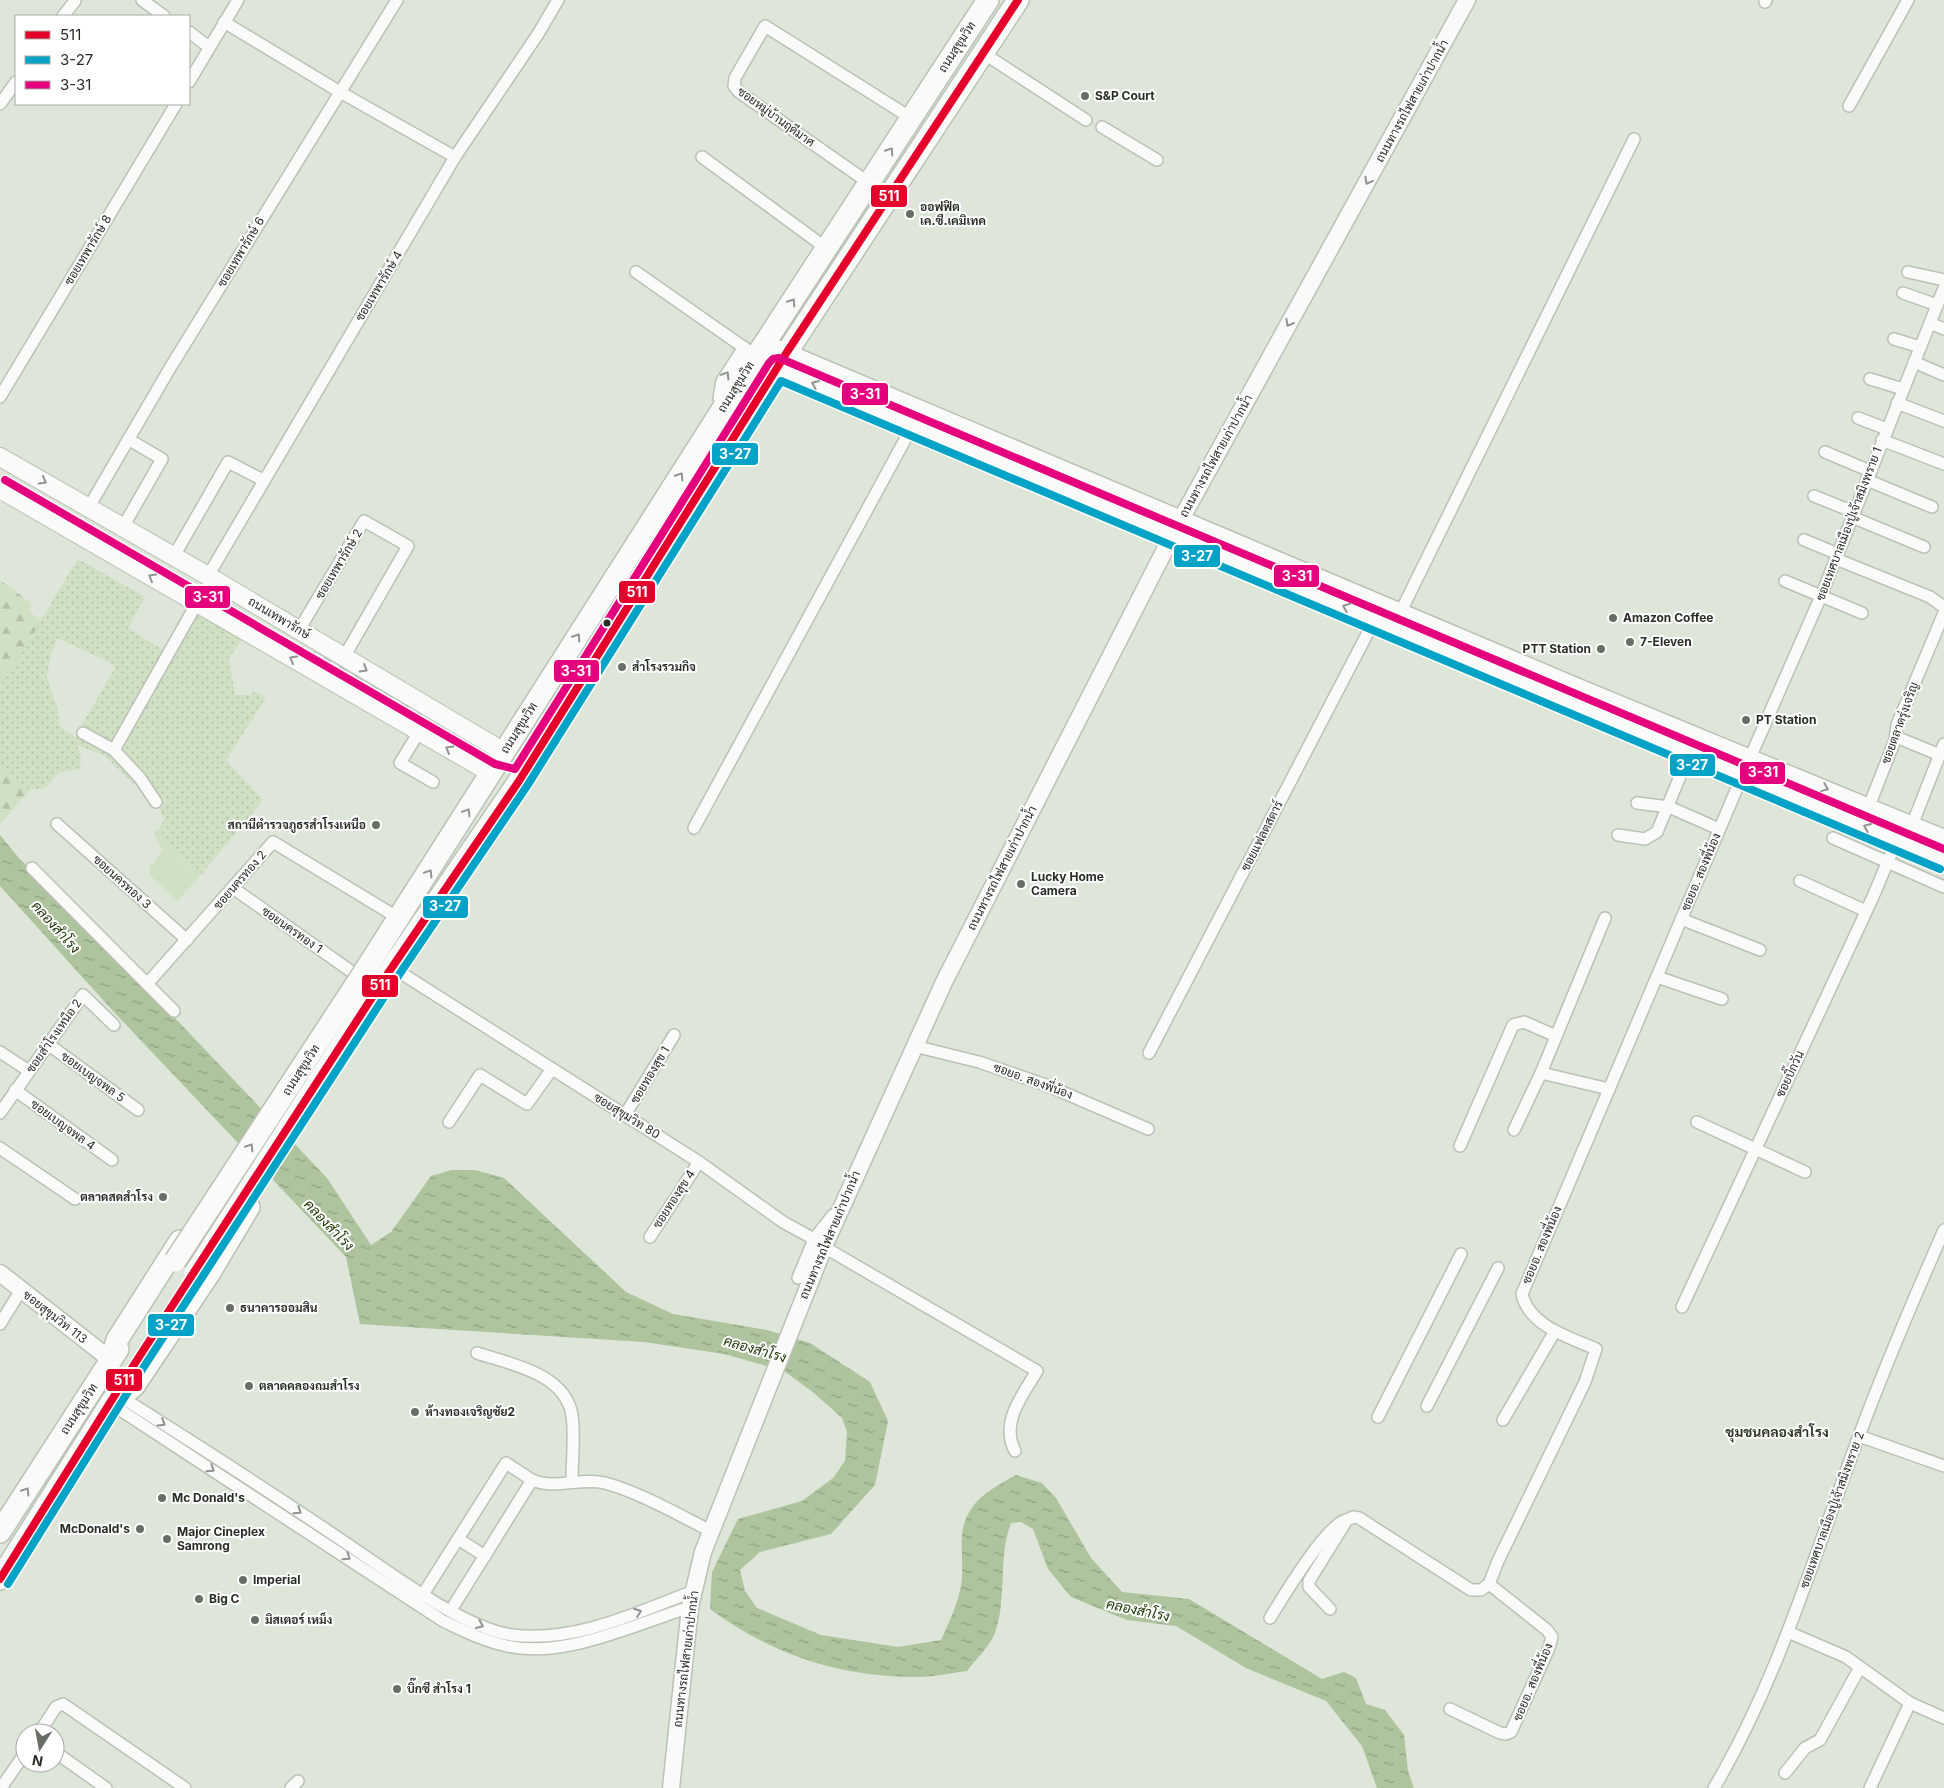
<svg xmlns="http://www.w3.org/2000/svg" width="1944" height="1788" font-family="Inter,Sarabun,sans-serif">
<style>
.grass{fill:url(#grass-dots);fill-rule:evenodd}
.forest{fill:url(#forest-firs)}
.garden{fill:#cfe0c5}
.water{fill:url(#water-ripples)}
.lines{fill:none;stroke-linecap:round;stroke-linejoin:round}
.street-casing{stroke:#bac2b6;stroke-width:14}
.secondary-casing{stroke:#bac2b6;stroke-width:19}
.primary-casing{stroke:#bac2b6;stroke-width:20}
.highway-casing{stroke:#bac2b6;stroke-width:24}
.street{stroke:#fafbf9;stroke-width:11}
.secondary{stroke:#fafbf9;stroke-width:16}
.primary{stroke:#fafbf9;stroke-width:18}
.highway{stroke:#fafbf9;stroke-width:21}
.rail-casing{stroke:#c1c3bf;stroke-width:5}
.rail{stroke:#fff;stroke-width:3;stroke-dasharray:9;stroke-linecap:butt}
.highway-bridge-casing{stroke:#bac2b6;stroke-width:24;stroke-linecap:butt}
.highway-bridge{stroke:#fafbf9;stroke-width:21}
.bus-1-casing{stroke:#fff;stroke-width:11}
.bus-2-casing{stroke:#fff;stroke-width:11}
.bus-3-casing{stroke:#fff;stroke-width:11}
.bus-1{stroke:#e4002b;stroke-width:8}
.bus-2{stroke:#02a3c6;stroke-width:8}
.bus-3{stroke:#e5007d;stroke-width:8}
.oneway{stroke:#90948e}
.poi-dot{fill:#676e63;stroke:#fff;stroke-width:2}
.bus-dot{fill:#272e24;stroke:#fff;stroke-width:2}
.labels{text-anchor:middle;stroke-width:4;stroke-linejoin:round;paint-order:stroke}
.street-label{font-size:12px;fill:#272e24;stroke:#fff}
.poi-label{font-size:12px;font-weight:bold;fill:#272e24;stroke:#fff;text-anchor:start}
.water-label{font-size:14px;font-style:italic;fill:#1c3602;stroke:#fff}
.neighbourhood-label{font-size:14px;font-weight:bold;fill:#2c3823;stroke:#fff}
.line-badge{stroke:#fff;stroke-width:2}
.badge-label{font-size:14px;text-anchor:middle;font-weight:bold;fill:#fff}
</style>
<defs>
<pattern id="grass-dots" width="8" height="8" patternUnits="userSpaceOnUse" patternTransform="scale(1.25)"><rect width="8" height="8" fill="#cfe0c5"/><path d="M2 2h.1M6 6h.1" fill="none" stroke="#b2c0a9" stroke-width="1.8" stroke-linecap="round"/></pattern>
<pattern id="forest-firs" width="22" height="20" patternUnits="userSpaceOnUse" patternTransform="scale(1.25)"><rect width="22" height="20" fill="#cfe0c5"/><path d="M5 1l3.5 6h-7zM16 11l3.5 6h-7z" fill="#b2c0a9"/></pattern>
<pattern id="water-ripples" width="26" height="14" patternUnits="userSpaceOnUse" patternTransform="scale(1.25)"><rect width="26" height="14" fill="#adc49f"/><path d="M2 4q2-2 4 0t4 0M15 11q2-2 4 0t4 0" fill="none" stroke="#8da081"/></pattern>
</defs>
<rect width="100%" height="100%" fill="#dde6d8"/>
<path class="grass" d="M78 559 145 597 128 628 164 651 188 609 242 639 229 658 235 695H250L254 691 266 698 226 760 263 800 200 876 182 860 159 829 164 820 160 809 105 756 77 745 81 757 80 769 61 772 44 788 30 790 0 768V687ZM57 638 109 662 115 668 75 737 59 726 58 710 47 678 50 657Z"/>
<g class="forest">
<polygon points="0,580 31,603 29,612 42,620 0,687"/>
<polygon points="0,768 30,790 0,824"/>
</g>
<polygon class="garden" points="159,829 182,860 200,876 177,901 150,875 150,867 163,850 153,833"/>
<path class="water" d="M0 835 18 857 96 935 327 1178 371 1245 391 1232 431 1176 452 1170H475L504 1178 626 1292 673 1314 767 1330 810 1343 870 1382 888 1421 875 1485 831 1534 760 1552 740 1570 745 1591 757 1608 821 1635 898 1647 941 1640C950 1620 960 1600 962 1578 963 1563 961 1549 962 1535 965 1503 990 1489 1016 1475L1042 1483 1056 1498 1091 1558 1122 1592 1189 1599 1322 1679 1344 1672 1356 1678 1366 1704 1385 1710 1404 1735 1408 1771 1414 1788H1377L1362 1746 1326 1701 1246 1668 1176 1626 1127 1620 1071 1597 1048 1569 1033 1529 1021 1522 1011 1523C998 1557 1007 1595 996 1630 992 1644 976 1659 967 1671 951 1673 934 1677 917 1677 840 1677 772 1655 710 1609L712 1572 738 1519 802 1501 833 1478 845 1461 847 1432 842 1418 814 1393 784 1371 724 1354 644 1342 360 1324 346 1257 113 1011 0 886Z"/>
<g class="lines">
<defs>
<g id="street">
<polyline points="142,0 164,16"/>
<polyline points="1765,2 1766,0"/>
<polyline points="63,16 75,1"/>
<polyline points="224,22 340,92 455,157"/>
<polyline points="189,32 209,47"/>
<polyline points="983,53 1086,120"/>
<polyline points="189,82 238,0"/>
<polyline points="0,104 16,82"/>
<polyline points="1849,106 1908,0"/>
<polyline points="1102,127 1157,160"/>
<polyline points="702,157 826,248"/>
<polyline points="869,183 739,92 734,86 735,78 765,26 911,118"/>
<polyline points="636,272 756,356"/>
<polyline points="1908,272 1944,280"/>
<polyline points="1903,293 1937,305"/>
<polyline points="1930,323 1944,329"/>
<polyline points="1894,339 1920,347"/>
<polyline points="1914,362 1944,375"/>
<polyline points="1870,379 1903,389"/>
<polyline points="0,397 176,104"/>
<polyline points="1897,403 1944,421"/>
<polyline points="725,405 719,398 722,381 744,347"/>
<polyline points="1858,418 1887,429"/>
<polyline points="1882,440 1944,464"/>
<polyline points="1825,452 1870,471"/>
<polyline points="1867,480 1932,507"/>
<polyline points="1814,496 1854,512"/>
<polyline points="89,507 170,368 397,0"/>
<polyline points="1852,517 1924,547"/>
<polyline points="123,527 162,459 128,439"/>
<polyline points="1804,540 1838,554"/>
<polyline points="174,556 228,462 263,480"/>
<polyline points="1836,559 1930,597 1944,607"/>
<polyline points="208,576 455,157 538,34 558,0"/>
<polyline points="1785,581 1862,613"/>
<polyline points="1401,611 1634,139"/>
<polyline points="299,630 364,521 408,546 344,657"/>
<polyline points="419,732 400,763 433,782"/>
<polyline points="83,733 114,750 140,778 156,802"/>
<polyline points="1896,737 1940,755"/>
<polyline points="114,750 197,603"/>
<polyline points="1750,758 1821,596 1944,288"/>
<polyline points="1637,803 1669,807 1719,829"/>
<polyline points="1869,806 1895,740 1897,725 1944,613"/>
<polyline points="57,824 187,940"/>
<polyline points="1912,825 1944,744"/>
<polyline points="694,828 913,425"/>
<polyline points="1618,835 1645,839 1657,832 1690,752"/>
<polyline points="1833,838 1944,887"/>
<polyline points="32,868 174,1011"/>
<polyline points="1800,881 1866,911"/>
<polyline points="233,888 352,972"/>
<polyline points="1681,919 1760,950"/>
<polyline points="401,973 699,1162 783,1222 814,1239 798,1278"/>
<polyline points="1657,977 1722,999"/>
<polyline points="147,984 273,842 400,919"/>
<polyline points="48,1044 138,1110"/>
<polyline points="914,1046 979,1062 1046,1085 1148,1129"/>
<polyline points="0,1052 29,1071"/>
<polyline points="1149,1053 1375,619"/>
<polyline points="1541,1073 1605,918"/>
<polyline points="15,1090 112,1160"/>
<polyline points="0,1113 83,995 114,1025"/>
<polyline points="625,1115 674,1035"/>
<polyline points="449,1122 480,1075 527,1104 552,1069"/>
<polyline points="1697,1122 1805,1172"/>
<polyline points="1514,1130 1541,1073 1609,1089"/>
<polyline points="1460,1146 1513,1025 1524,1022 1556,1036"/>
<polyline points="0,1148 75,1199"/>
<polyline points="650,1237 699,1162"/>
<polyline points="814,1239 833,1215"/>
<path d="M824 1247 1037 1371C1022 1396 1000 1423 1015 1451"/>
<polyline points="1682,1307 1872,899 1897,840"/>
<polyline points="0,1324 21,1290"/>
<path d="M477 1353C510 1364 565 1373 572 1415 575 1436 572 1459 572 1481"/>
<path d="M121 1397C191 1441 261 1486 331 1533 377 1563 458 1627 512 1635 575 1643 636 1613 694 1591"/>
<path d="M111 1404 443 1621C464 1631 484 1641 507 1646 564 1659 636 1624 690 1607"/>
<polyline points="1427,1406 1498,1268"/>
<polyline points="1378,1417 1461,1254"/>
<polyline points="1503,1420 1555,1331"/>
<polyline points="1859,1436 1944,1466"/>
<polyline points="458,1539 485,1556"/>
<polyline points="420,1599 506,1463 532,1480"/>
<polyline points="1330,1609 1309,1587 1309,1581 1347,1520 1353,1517 1359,1518 1471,1590 1481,1590 1489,1584"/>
<path d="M451 1610 532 1480C556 1490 580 1477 605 1483 641 1493 677 1514 711 1531"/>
<path d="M1270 1618C1283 1597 1325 1526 1346 1520"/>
<polyline points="1788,1632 1846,1657 1910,1703 1944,1718"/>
<path d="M1450 1709 1500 1733 1506 1734 1511 1732 1549 1648 1552 1637 1547 1630 1489 1584 1498 1561 1585 1382 1596 1349C1569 1337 1529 1326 1522 1294L1743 774"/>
<polyline points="39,1733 56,1707 63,1704 185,1788"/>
<polyline points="55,1752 106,1788"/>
<polyline points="1785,1773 1805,1748 1820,1740 1859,1669"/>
<polyline points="1,1788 25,1753"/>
<polyline points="291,1788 298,1781"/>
<path d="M1714 1788C1779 1678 1814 1555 1859 1436 1885 1366 1914 1298 1944 1230"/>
<polyline points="1870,1788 1910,1703"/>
</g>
<g id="secondary">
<polyline points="765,343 1576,686 1944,838"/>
<polyline points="755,358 1944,860"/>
<polyline points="0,1273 111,1360"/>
<polyline points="671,1788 690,1607 703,1552 826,1242 944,982 1173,534 1467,0"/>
</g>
<g id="primary">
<polyline points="0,457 208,576 504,752"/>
<polyline points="0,489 491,773"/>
</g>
<g id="highway">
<polyline points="364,972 755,358 988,0"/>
<polyline points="382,982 519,781 787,352 1018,0"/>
<polyline points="111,1360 117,1340 180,1241"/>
<polyline points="111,1404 134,1386 209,1274 249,1207"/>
<polyline points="0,1532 118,1349"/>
<polyline points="0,1579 117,1393"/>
</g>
</defs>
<use href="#street" class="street-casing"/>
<use href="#secondary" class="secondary-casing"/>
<use href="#primary" class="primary-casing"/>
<use href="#highway" class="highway-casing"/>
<use href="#street" class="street"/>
<use href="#secondary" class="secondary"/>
<use href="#primary" class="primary"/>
<use href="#highway" class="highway"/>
<defs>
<polyline id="rail" points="315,654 419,715"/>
</defs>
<use href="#rail" class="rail-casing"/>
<use href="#rail" class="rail"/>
<defs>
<g id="highway-bridge">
<polyline points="175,1261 364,972"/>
<polyline points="195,1273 382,982"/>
</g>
</defs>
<use href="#highway-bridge" class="highway-bridge-casing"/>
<use href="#highway-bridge" class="highway-bridge"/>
<defs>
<polyline id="bus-1" points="0,1579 128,1374 382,982 519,781 787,352 1018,0"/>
<polyline id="bus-2" points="8,1584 136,1379 390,988 527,786 781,381 1940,869"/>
<polyline id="bus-3" points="5,480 495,764 515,769 769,363 773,359 779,358 1944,849"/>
</defs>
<use href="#bus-1" class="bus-1-casing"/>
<use href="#bus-2" class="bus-2-casing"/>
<use href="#bus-3" class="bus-3-casing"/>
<use href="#bus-1" class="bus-1"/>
<use href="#bus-2" class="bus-2"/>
<use href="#bus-3" class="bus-3"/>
</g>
<defs><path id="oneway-chevron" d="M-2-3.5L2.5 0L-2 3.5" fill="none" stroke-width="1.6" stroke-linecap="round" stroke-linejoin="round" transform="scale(1.25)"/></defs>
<g class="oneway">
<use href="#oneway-chevron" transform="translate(890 151) rotate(-57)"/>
<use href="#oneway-chevron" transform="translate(1368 181) rotate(119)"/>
<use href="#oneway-chevron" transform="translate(792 302) rotate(-57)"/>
<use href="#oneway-chevron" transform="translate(1289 323) rotate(119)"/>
<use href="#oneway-chevron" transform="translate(726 375) rotate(-58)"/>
<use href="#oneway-chevron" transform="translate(815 384) rotate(-157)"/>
<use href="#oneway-chevron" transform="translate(680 476) rotate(-58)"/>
<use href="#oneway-chevron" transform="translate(43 481) rotate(29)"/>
<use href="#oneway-chevron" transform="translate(152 577) rotate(-150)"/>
<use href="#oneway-chevron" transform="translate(1346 607) rotate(-158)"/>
<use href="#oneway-chevron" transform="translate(577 637) rotate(-57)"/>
<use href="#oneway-chevron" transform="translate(293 659) rotate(-150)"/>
<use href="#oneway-chevron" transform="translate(364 669) rotate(31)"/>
<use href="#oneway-chevron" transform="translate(449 749) rotate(-150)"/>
<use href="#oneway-chevron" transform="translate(1825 788) rotate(22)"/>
<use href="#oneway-chevron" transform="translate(467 812) rotate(-59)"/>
<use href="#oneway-chevron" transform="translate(1867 827) rotate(-157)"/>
<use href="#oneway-chevron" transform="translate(429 873) rotate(-58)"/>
<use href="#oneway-chevron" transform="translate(250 1147) rotate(-57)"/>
<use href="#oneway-chevron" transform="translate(162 1423) rotate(32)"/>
<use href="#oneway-chevron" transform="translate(211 1469) rotate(33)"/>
<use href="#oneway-chevron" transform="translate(26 1491) rotate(-57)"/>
<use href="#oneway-chevron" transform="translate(298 1511) rotate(34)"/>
<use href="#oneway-chevron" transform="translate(347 1557) rotate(33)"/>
<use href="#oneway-chevron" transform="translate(638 1612) rotate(-20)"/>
<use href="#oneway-chevron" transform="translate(480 1625) rotate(23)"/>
</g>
<g class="poi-dot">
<circle cx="1085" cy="96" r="5"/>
<circle cx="910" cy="214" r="5"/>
<circle cx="1613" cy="618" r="5"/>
<circle cx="1630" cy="642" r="5"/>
<circle cx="1601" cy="649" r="5"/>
<circle cx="622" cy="667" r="5"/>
<circle cx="1746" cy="720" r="5"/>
<circle cx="376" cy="825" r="5"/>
<circle cx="1021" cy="884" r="5"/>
<circle cx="163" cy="1197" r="5"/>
<circle cx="230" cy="1308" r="5"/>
<circle cx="249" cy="1386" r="5"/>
<circle cx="415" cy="1412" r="5"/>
<circle cx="162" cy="1498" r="5"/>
<circle cx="140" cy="1529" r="5"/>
<circle cx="167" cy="1539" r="5"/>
<circle cx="243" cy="1580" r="5"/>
<circle cx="199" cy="1599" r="5"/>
<circle cx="255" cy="1620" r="5"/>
<circle cx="397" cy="1689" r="5"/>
</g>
<circle class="bus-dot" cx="607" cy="623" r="4.5"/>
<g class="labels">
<g class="street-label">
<text transform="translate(957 47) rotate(-57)" y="4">ถนนสุขุมวิท</text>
<text transform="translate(1412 101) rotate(-61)" y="4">ถนนทางรถไฟสายเก่าปากน้ำ</text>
<text transform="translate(776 117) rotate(36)" y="4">ซอยหมู่บ้านฤดีมาศ</text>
<text transform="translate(88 250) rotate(-59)" y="4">ซอยเทพารักษ์ 8</text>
<text transform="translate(241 252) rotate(-59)" y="4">ซอยเทพารักษ์ 6</text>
<text transform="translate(379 286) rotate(-59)" y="4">ซอยเทพารักษ์ 4</text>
<text transform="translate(736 387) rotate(-58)" y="4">ถนนสุขุมวิท</text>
<text transform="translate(1216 456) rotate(-61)" y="4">ถนนทางรถไฟสายเก่าปากน้ำ</text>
<text transform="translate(1849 524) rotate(-69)" y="4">ซอยเทศบาลเมืองปู่เจ้าสมิงพราย 1</text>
<text transform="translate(339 564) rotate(-59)" y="4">ซอยเทพารักษ์ 2</text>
<text transform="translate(279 618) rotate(31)" y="4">ถนนเทพารักษ์</text>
<text transform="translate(1900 723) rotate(-70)" y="4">ซอยตลาดรุ่งเจริญ</text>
<text transform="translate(519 728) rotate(-58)" y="4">ถนนสุขุมวิท</text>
<text transform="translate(1262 836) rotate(-63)" y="4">ซอยแฟลตสตาร์</text>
<text transform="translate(1002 868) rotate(-63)" y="4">ถนนทางรถไฟสายเก่าปากน้ำ</text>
<text transform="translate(1701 872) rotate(-67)" y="4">ซอยอ. สองพี่น้อง</text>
<text transform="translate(240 880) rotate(-49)" y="4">ซอยนครทอง 2</text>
<text transform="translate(122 882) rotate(42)" y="4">ซอยนครทอง 3</text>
<text transform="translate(292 930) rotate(35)" y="4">ซอยนครทอง 1</text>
<text transform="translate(54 1036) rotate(-55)" y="4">ซอยสำโรงเหนือ 2</text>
<text transform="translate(301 1070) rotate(-57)" y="4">ถนนสุขุมวิท</text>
<text transform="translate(1790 1074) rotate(-65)" y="4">ซอยบิ๊กวัน</text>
<text transform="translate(650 1075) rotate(-59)" y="4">ซอยทองสุข 1</text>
<text transform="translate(93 1077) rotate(36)" y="4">ซอยเบญจพล 5</text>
<text transform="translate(1033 1081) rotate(20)" y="4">ซอยอ. สองพี่น้อง</text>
<text transform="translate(627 1116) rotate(32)" y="4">ซอยสุขุมวิท 80</text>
<text transform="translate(63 1125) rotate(36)" y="4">ซอยเบญจพล 4</text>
<text transform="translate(674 1199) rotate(-57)" y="4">ซอยทองสุข 4</text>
<text transform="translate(830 1235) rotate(-67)" y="4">ถนนทางรถไฟสายเก่าปากน้ำ</text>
<text transform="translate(1542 1245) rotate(-67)" y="4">ซอยอ. สองพี่น้อง</text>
<text transform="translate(55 1317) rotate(38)" y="4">ซอยสุขุมวิท 113</text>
<text transform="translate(79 1409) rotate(-57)" y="4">ถนนสุขุมวิท</text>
<text transform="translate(1832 1510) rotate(-70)" y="4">ซอยเทศบาลเมืองปู่เจ้าสมิงพราย 2</text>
<text transform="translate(686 1659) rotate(-83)" y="4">ถนนทางรถไฟสายเก่าปากน้ำ</text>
<text transform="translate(1533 1682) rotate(-67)" y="4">ซอยอ. สองพี่น้อง</text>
</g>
<g class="poi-label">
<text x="1095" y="100">S&amp;P Court</text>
<text x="920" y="211">ออฟฟิต<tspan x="920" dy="14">เค.ซี.เคมิเทค</tspan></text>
<text x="1623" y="622">Amazon Coffee</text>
<text x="1640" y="646">7-Eleven</text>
<text x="1591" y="653" text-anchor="end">PTT Station</text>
<text x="632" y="671">สำโรงรวมกิจ</text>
<text x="1756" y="724">PT Station</text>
<text x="366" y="829" text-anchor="end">สถานีตำรวจภูธรสำโรงเหนือ</text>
<text x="1031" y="881">Lucky Home<tspan x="1031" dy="14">Camera</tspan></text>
<text x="153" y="1201" text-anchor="end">ตลาดสดสำโรง</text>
<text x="240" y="1312">ธนาคารออมสิน</text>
<text x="259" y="1390">ตลาดคลองถมสำโรง</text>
<text x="425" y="1416">ห้างทองเจริญชัย2</text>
<text x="172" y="1502">Mc Donald's</text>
<text x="130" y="1533" text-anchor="end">McDonald's</text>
<text x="177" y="1536">Major Cineplex<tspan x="177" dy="14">Samrong</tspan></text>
<text x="253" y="1584">Imperial</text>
<text x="209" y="1603">Big C</text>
<text x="265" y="1624">มิสเตอร์ เหม็ง</text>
<text x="407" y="1693">บิ๊กซี สำโรง 1</text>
</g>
<g class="water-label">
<text transform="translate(56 927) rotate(48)" y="5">คลองสำโรง</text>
<text transform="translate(329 1225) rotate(46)" y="5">คลองสำโรง</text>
<text transform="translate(755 1349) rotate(16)" y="5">คลองสำโรง</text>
<text transform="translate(1138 1610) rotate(12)" y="5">คลองสำโรง</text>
</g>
<g class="neighbourhood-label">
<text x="1777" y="1437">ชุมชนคลองสำโรง</text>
</g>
</g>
<g class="line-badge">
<rect x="870" y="184" width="38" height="24" rx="5" fill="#e4002b"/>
<rect x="841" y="382" width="48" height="24" rx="5" fill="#e5007d"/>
<rect x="711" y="442" width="48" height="24" rx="5" fill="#02a3c6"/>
<rect x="1173" y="544" width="48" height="24" rx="5" fill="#02a3c6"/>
<rect x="1273" y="564" width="47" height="24" rx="5" fill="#e5007d"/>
<rect x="618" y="580" width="38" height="24" rx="5" fill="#e4002b"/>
<rect x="184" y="585" width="47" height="24" rx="5" fill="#e5007d"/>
<rect x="553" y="659" width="47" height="24" rx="5" fill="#e5007d"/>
<rect x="1669" y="753" width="47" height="24" rx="5" fill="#02a3c6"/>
<rect x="1739" y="761" width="47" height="24" rx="5" fill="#e5007d"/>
<rect x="422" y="895" width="47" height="24" rx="5" fill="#02a3c6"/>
<rect x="361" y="974" width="38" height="24" rx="5" fill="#e4002b"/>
<rect x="147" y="1313" width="48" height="24" rx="5" fill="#02a3c6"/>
<rect x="105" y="1368" width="38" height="24" rx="5" fill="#e4002b"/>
</g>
<g class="badge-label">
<text x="889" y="201">511</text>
<text x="865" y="399">3-31</text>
<text x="735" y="459">3-27</text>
<text x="1197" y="561">3-27</text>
<text x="1297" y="581">3-31</text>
<text x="637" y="597">511</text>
<text x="208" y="602">3-31</text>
<text x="576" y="676">3-31</text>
<text x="1692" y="770">3-27</text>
<text x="1763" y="777">3-31</text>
<text x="445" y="911">3-27</text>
<text x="380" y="990">511</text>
<text x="171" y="1330">3-27</text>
<text x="124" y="1385">511</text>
</g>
<rect x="15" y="15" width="175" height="90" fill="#ffffff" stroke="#a9aba7"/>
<rect x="25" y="31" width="25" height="8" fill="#e4002b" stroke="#a9aba7"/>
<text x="60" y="40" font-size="15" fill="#272e24">511</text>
<rect x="25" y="56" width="25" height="8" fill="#02a3c6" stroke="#a9aba7"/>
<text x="60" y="65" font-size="15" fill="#272e24">3-27</text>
<rect x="25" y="81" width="25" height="8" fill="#e5007d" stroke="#a9aba7"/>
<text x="60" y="90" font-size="15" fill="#272e24">3-31</text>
<g transform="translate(40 1748) rotate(191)"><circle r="24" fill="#ffffff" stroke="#a9aba7"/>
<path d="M0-4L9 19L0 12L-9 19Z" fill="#676e63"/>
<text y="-8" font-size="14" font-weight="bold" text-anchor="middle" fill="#272e24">N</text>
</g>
</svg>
